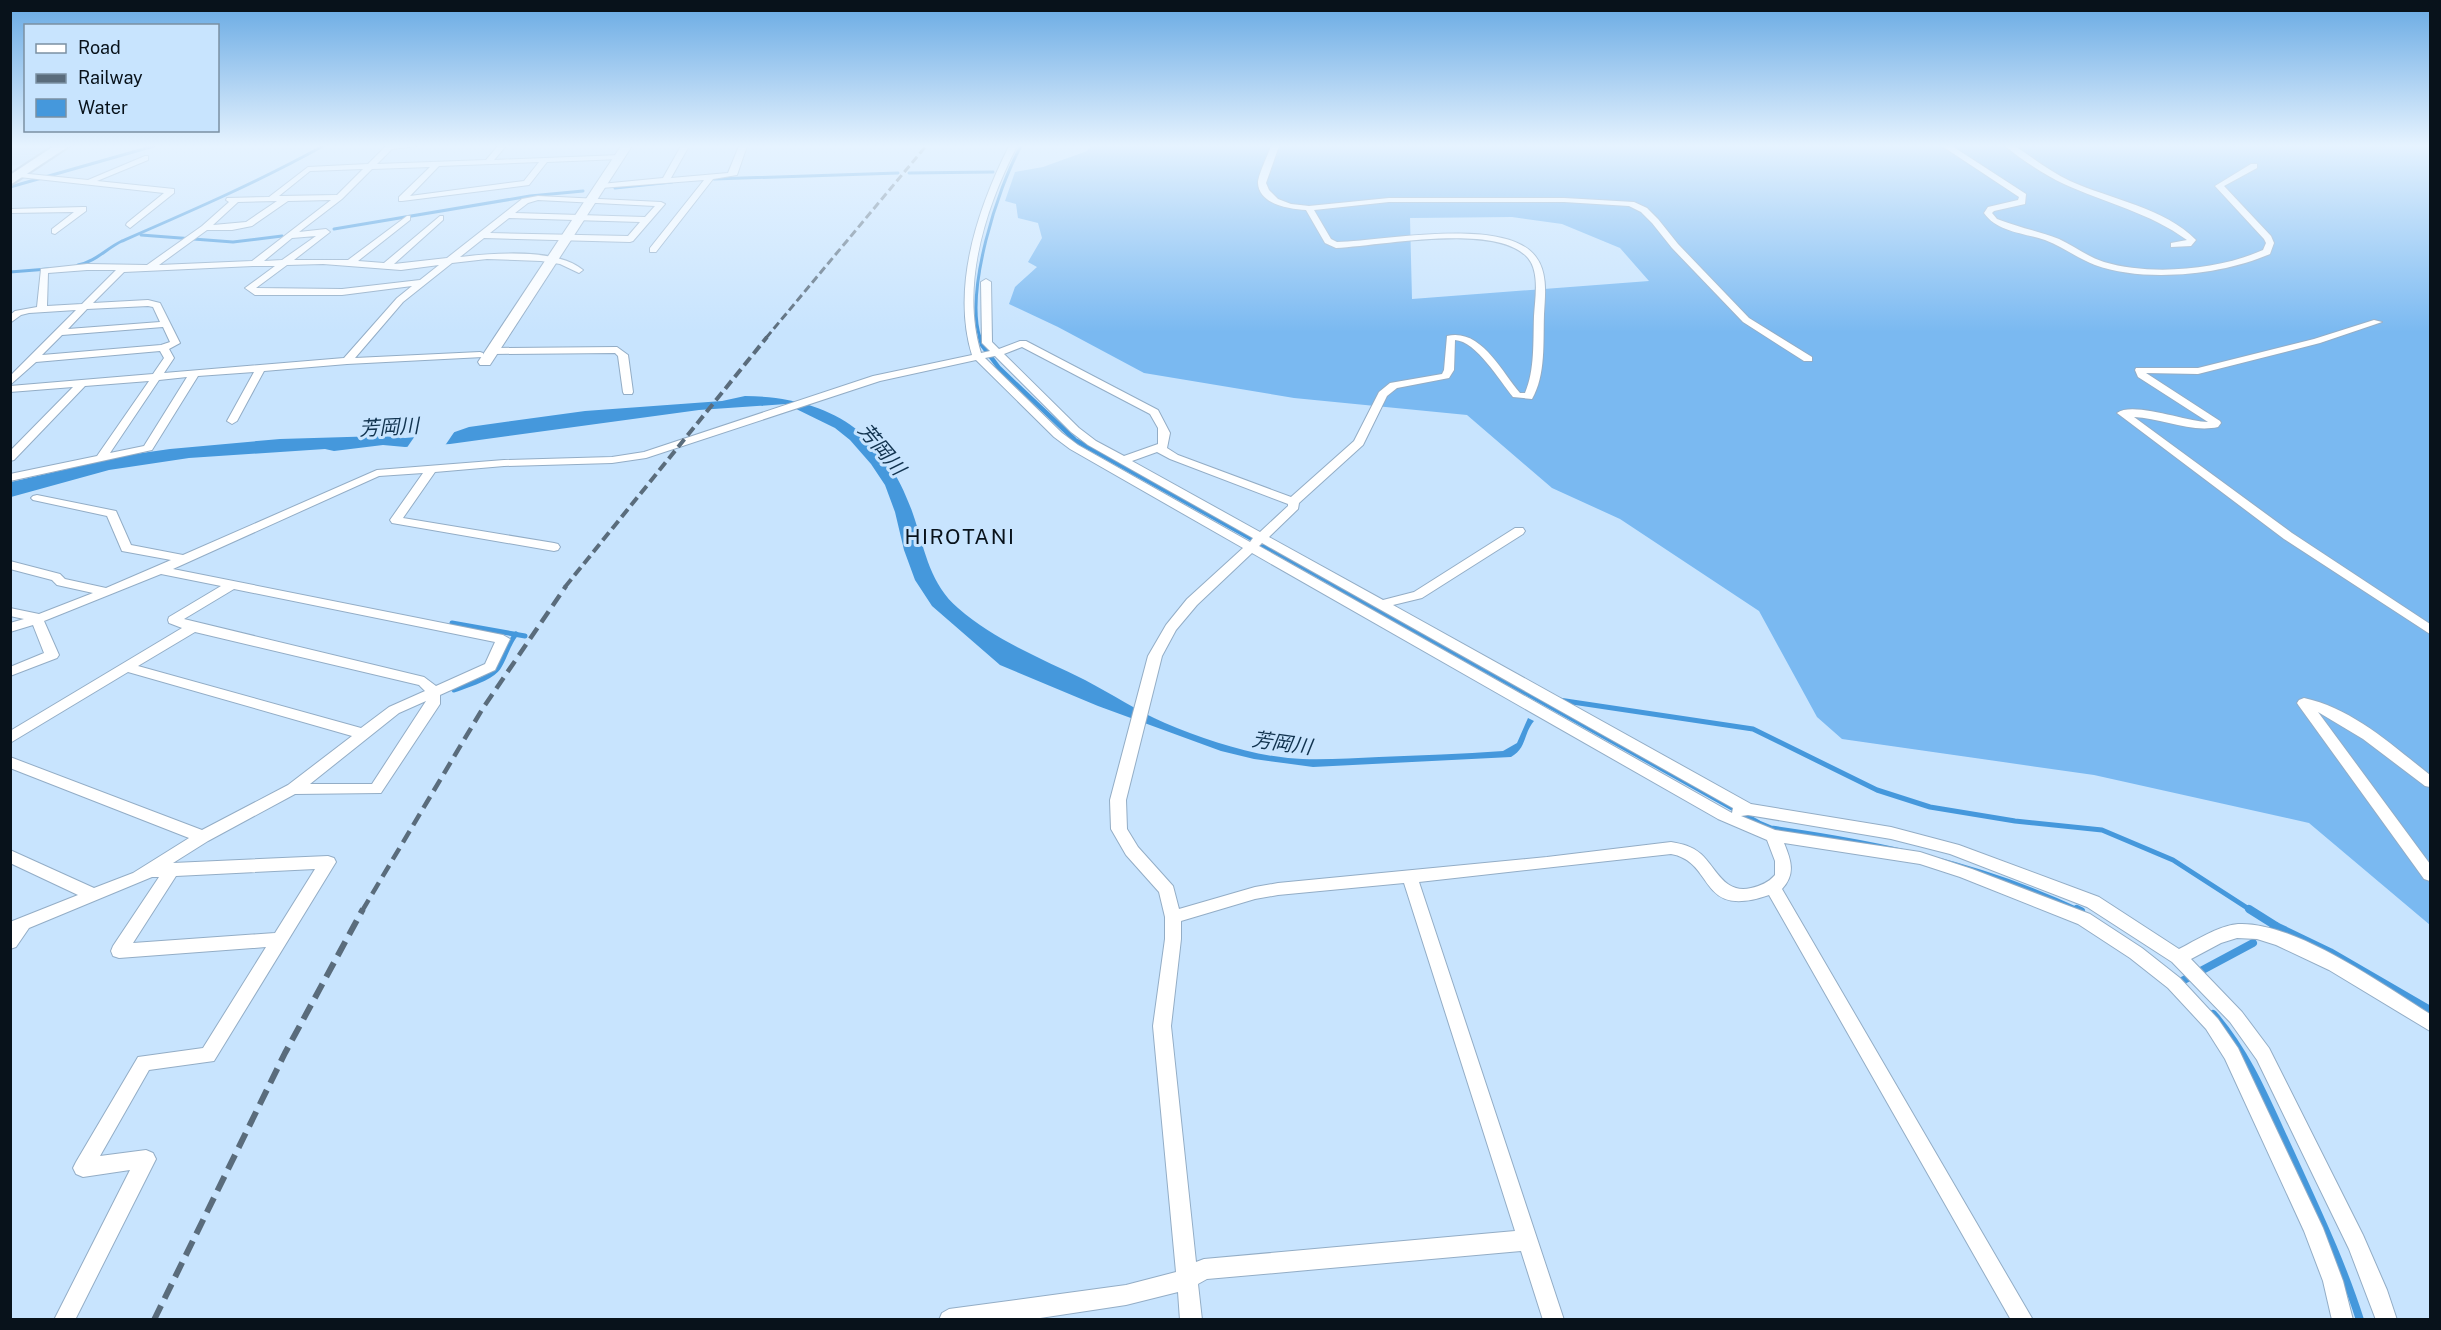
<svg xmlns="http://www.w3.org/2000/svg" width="2441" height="1330" font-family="'Public Sans','Noto Sans JP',sans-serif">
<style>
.built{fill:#b8d9f9}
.forest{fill:#7ab9f1;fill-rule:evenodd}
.water{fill:#4598dc}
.pier{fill:#c8e4fe}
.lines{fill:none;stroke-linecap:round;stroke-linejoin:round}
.stream-far3{stroke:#4598dc;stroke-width:3}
.stream-far2{stroke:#4598dc;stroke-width:4.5}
.stream-far1{stroke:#4598dc;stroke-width:5}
.stream{stroke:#4598dc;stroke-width:8}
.street-casing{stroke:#93adc6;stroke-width:2}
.secondary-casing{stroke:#93adc6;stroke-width:2}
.primary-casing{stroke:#93adc6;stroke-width:4}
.street{fill:#fff;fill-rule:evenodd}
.secondary{fill:#fff;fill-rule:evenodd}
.primary{fill:#fff;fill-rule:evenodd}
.rail-far3{stroke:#5a6c7c;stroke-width:3;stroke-dasharray:8 4;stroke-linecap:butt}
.rail-far2{stroke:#5a6c7c;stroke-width:4;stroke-dasharray:10 5;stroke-linecap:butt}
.rail-far1{stroke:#5a6c7c;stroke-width:4.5;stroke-dasharray:13 7;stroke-linecap:butt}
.rail{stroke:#5a6c7c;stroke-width:6;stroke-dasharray:16 8;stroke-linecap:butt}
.labels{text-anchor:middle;stroke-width:6;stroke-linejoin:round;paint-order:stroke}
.water-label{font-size:20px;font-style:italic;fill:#11334f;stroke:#c8e4fe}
.quarter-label{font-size:21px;letter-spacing:1.5px;fill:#08121b;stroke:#c8e4fe}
</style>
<rect width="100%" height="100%" fill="#c8e4fe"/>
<polygon class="built" points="11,146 53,146 28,163 11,166"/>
<path class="forest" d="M1091 146H2430V925L2309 823 2094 775 1842 739 1817 717 1759 611 1620 519 1552 488 1467 415 1294 398 1144 373 1058 327 1009 304 1015 287 1037 267 1028 262 1042 238 1038 223 1018 218 1016 204 1005 201 1015 172 1043 167 1087 151ZM1512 217 1562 224 1620 248 1649 281 1412 299 1410 218Z"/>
<path class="water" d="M745 396C833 397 888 435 915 520 925 552 931 585 958 608 996 641 1041 658 1085 680 1112 694 1137 711 1165 723 1203 739 1247 754 1288 758 1318 761 1349 758 1379 757 1421 755 1462 754 1503 751L1517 743 1528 718 1534 721C1523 734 1527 748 1511 757L1313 767 1254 759 1221 751 1098 706 1000 665 932 606 915 580 904 550 895 512 885 485 871 464 850 440 835 428 786 404 699 410 450 444 405 447 383 445 334 451 325 449 189 458 109 470 11 497V482L128 455 170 449 280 439 381 436 405 438 449 434 469 427 585 411 722 401Z"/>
<polygon class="pier" points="457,428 444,447 406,449 417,433"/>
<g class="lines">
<g class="stream-far3">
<polyline points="909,173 993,172"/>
<polyline points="714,179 898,173"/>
<polyline points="10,187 154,146"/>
<polyline points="615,188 672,182"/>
<polyline points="334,229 530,196 583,191"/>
<polyline points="141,235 233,242 282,236"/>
<path d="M78 265C95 262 107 248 122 241 191 211 258 182 323 146"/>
<polyline points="10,272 48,269"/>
<path d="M980 338C965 291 997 189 1021 146"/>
</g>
<polyline class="stream-far2" points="980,337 982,345 999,368 1075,440 1338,587"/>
<g class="stream-far1">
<path d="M1335 586 1759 823 1771 828C1878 843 1981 864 2080 911"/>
<polyline points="452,623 525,636"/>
<path d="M454 690C466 685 490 679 498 668 505 658 507 645 516 634"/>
<polyline points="1559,700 1753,729 1877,790 1930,807 2015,821 2102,830 2173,860 2252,911"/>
</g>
<g class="stream">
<polyline points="2077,909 2081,911"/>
<polyline points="2249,909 2276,926"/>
<polyline points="2273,929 2276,926 2330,952 2430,1010"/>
<polyline points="2182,981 2253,943"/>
<path d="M2213 1014C2249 1055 2268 1105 2291 1154 2316 1209 2342 1263 2360 1320"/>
</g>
<defs>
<g id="street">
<path d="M386 146H417L392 149 377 164 486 160 498 146H506L494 160 620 155 624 157 620 159 547 162 529 185 402 201H399V197L430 167 372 169 342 199 299 232 326 229 330 232 294 260H348L407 216H410V220L358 261 384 263 440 216H443V220L394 264 447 258 522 199 538 196 661 202 665 204 633 241 630 242 484 238 460 257C493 253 557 248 583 270L579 273 560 264 541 261 487 259 452 263 403 302 355 358 480 352 483 353V357L347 364 264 371 237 421 232 424 227 421 254 372 198 376 152 450 10 481V474L97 456 149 381 85 386 14 460 10 461V451L73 387 10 392V386L153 374 164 358 160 351 36 362 10 385V376L76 310 29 313 21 315 10 323V315L15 311 37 307 41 269 87 264 147 265 202 226 229 202 226 200 227 198 269 197 308 167 368 164ZM539 162 524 181 410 196 439 166ZM363 169 337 195 279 196 310 171ZM331 200 252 261 159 265 207 230H232L252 226 288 201ZM538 200 655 206 645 217 515 213 528 203ZM277 201 246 222 213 225 238 202ZM509 218 640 222 628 236 490 233ZM316 236 282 260 264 261 292 238ZM323 264 401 270 439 265 420 280 342 289 256 288 287 265ZM253 266H275L245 288 255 295H342L412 286 397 298 344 358 164 373 174 358 169 349 180 343 160 303 148 300 93 303 124 272ZM87 270H116L82 304 47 306 48 273ZM148 306 153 307 160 322 68 329 87 309ZM163 327 170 342 161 345 42 355 62 335ZM187 377 144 446 110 453 159 380Z"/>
<polygon points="681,146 689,146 671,178 728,173 739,146 747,146 737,175 713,179 656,252 650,252 650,248 704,180 601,188 597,186 601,184 663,178"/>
<path d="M1009 146H1017C986 207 960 285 981 353L990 351 982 343 981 282 986 279 991 282 992 342 999 349 1020 341H1026L1158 410 1170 433 1167 448 1178 455 1291 497 1354 441 1379 392 1390 383 1442 374 1444 370 1447 336C1481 328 1501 371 1520 393H1525C1535 370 1533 341 1534 316 1535 299 1540 272 1528 258 1497 222 1381 246 1336 248L1325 243 1306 210C1291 209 1259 205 1258 183 1258 175 1268 155 1271 146H1279L1266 183 1269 190 1278 199 1291 204 1309 206 1389 198H1564L1634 202 1647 208 1658 219 1678 244 1749 318 1812 357V361H1804L1743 322 1672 248 1652 223 1641 212 1629 206 1564 202H1389L1314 210 1331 239 1337 242C1384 241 1506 216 1536 257 1548 273 1545 296 1544 314 1543 342 1546 375 1532 399L1513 397C1500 381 1476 341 1455 340L1454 370 1449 378 1397 388 1387 396 1363 445 1299 503 1298 509 1269 537 1383 600 1414 592 1515 528H1523L1525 531 1523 534 1422 598 1393 605 1751 804 1891 827 1959 845 2099 897 2179 949C2197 940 2217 926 2238 924 2294 921 2383 985 2430 1014V1031L2329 970 2276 945 2257 939 2237 938 2221 943 2191 959 2242 1012 2269 1048 2363 1235 2387 1290 2397 1320H2376L2349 1249 2257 1060 2230 1022 2172 962 2087 907 1950 854 1891 839 1748 815 1741 816 1775 830 1920 852 1972 869 2090 914 2142 948 2180 978 2218 1019 2238 1048 2323 1228 2343 1281 2353 1320H2332L2323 1281 2304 1231 2225 1059 2206 1029 2168 988 2130 958 2078 924 1960 877 1920 864 1784 843C1791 860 1796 874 1782 889L2033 1320H2011L1769 895C1697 920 1716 862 1671 854L1419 882 1564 1320H1543L1521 1251 1207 1279 1198 1284 1202 1320H1180L1178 1292 1126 1305 1027 1320H939L942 1313 949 1309 1126 1285 1176 1272 1153 1026 1165 939V917L1159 892 1126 855 1111 829 1110 800 1148 656 1166 625 1187 599 1243 548 1070 449 1054 437 976 360 880 381 646 458 612 463 504 466 435 472 403 518 554 543 558 544 560 547 558 550 554 551 392 523 390 520 423 473 379 476 173 569 503 635 510 639 495 670 440 695V704L381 793 295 794 208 841 173 863 328 856 334 858 336 862 214 1061 149 1070 100 1156 146 1150 153 1153 156 1159 75 1320H54L130 1170 83 1177 76 1174 73 1168 76 1162 138 1057 203 1048 266 947 119 958 113 956 111 951 113 946 159 877H152L29 928 16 947 10 949V922L78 895 10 863V850L94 888 133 873 189 838 10 768V757L202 830 288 785 352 736 128 672 10 743V731L182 628 169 623 168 620 169 617 221 586 161 574 44 621 59 655 57 658 10 676V667L44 653 33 625 10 632V623L24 619 10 616V608L39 614 93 593 57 585 52 580 10 569V561L60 574 65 579 106 588 171 560 122 551 107 516 33 500 31 498 33 496 37 495 116 511 131 545 183 555 377 470 504 460 612 457 644 452 873 376 972 355C951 286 978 208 1009 146ZM1022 347 1150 414 1158 428V444L1124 456 1096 441 1079 428 1004 354ZM995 356 1071 432 1088 445 1253 538 1250 542 1078 445 1062 433 985 358ZM1157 452 1170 459 1288 504V506L1260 532 1132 461ZM1262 543 1733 808 1732 813 1259 546ZM1252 553 1718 819 1767 840 1775 861V875C1768 883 1760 886 1751 888 1724 894 1717 869 1701 854 1692 846 1682 844 1671 842L1547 857 1278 883 1255 887 1179 909 1173 886 1138 847 1127 829 1126 800 1162 656 1176 630 1197 605ZM234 589 495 642 485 664 436 686 424 677 184 619ZM195 632 419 685 425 691 389 707 361 728 138 666ZM426 701 372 784H310L399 713ZM315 869 275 933 133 943 176 876ZM1404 883 1515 1231 1204 1259 1196 1262 1171 1026 1181 939V921L1255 899 1278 895Z"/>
<path d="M1942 146H1952L2026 194 2025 204 1994 211 1992 213 1997 219C2017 227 2038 231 2059 239 2074 246 2088 257 2104 262 2151 276 2219 270 2263 250L2266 243 2264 239 2215 186 2251 164H2257V168L2224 186 2271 236 2274 243 2270 254C2222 275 2145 283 2095 265 2077 258 2063 247 2045 240 2024 233 1997 232 1984 213L1988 207 2018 200 2019 197Z"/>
<path d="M2005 146H2015C2033 158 2051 172 2070 181 2110 199 2165 208 2196 240L2191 246 2171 247V243L2187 240C2150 213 2106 203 2064 184 2045 175 2022 160 2005 146Z"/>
<polygon points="145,156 148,156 148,160 97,181 174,189 174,193 130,228 126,225 127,223 164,193 19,177 15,175 19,173 88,180"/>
<polygon points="83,207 86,207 86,211 55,234 52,233 52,229 74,212 10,213 10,209"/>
<path d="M2374 320 2382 322 2320 343 2198 374 2146 373 2220 421 2221 423 2218 427C2191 433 2161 418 2134 417L2292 533 2430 624V634L2284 539 2117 413C2133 401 2187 422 2208 422L2138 377 2135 370 2136 368H2198L2314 339Z"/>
<polygon points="617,347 628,355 633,392 632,394 624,394 623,392 618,356 615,353 493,354 488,351 493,348"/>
<path d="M2304 698C2352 708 2392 745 2430 775V787L2425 786 2363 739 2318 712 2430 864V881L2424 879 2299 706 2297 703 2299 700Z"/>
</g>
<polygon id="secondary" points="621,146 632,146 490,365 480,365 478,362"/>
<polygon id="primary" points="54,146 69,146 10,185 10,175"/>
</defs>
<use href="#street" class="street-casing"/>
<use href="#secondary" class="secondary-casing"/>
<use href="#primary" class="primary-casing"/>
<use href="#street" class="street"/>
<use href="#secondary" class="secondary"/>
<use href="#primary" class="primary"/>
<polyline class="rail-far3" points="766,338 926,146"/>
<polyline class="rail-far2" points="565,587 767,337"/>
<polyline class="rail-far1" points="362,911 483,708 566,586"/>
<polyline class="rail" points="154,1320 285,1053 363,909"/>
</g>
<linearGradient id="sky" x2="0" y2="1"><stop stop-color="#67a9e3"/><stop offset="0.44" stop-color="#e6f3ff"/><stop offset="1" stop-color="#e6f3ff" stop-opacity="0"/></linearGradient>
<rect width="2441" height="332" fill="url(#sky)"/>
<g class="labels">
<g class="water-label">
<text transform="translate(389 427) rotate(-3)" y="7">芳岡川</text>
<text transform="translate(882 449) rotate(50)" y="7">芳岡川</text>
<text transform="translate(1282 743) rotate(8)" y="7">芳岡川</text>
</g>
<g class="quarter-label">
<text x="960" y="544">HIROTANI</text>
</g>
</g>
<rect width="2441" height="1330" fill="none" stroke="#08121b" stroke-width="24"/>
<rect x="24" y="24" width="195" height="108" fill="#c8e4fe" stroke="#7b90a3" stroke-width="1.5"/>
<rect x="36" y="44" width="30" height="9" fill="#ffffff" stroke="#7b90a3" stroke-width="1.5"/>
<text x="78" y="54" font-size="18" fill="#08121b">Road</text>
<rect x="36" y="74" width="30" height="9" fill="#5a6c7c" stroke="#7b90a3" stroke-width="1.5"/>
<text x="78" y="84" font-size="18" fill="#08121b">Railway</text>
<rect x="36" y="99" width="30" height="18" fill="#4598dc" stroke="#7b90a3" stroke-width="1.5"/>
<text x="78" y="114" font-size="18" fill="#08121b">Water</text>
</svg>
